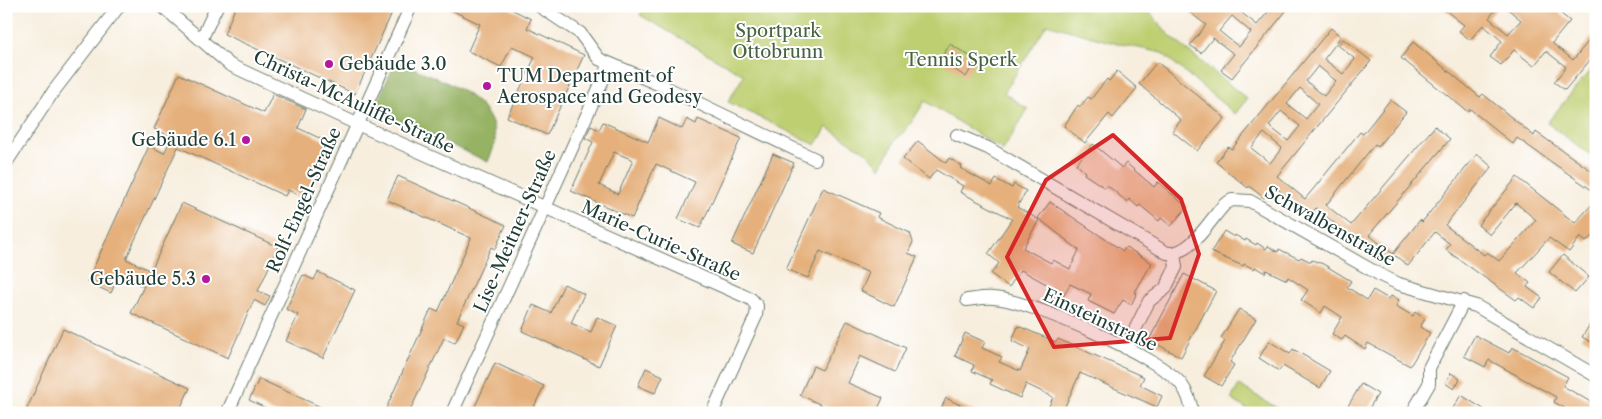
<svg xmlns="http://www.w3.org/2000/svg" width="1602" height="419" font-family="'Libre Caslon Text',serif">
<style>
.green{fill:#becf71;stroke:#6e8652}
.forest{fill:#96b263;stroke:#5a784c}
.building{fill:#e5b07c;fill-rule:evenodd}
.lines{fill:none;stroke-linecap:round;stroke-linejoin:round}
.street-casing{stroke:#6b7b70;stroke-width:14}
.street{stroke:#fff;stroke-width:12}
.marked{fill:#d62828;fill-opacity:0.2;stroke:#d62828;stroke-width:4;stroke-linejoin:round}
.poi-dot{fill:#b5179e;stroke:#fff;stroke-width:2}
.labels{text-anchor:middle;stroke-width:4;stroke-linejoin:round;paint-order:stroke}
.park-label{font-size:18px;fill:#476243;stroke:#fff}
.poi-label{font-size:18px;fill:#1f3d34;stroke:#fff;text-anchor:start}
.street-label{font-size:18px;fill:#1f3d34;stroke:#fff}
</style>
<rect width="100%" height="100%" fill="#fff"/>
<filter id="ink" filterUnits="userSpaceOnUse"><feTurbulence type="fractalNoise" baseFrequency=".02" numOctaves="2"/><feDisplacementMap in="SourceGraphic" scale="10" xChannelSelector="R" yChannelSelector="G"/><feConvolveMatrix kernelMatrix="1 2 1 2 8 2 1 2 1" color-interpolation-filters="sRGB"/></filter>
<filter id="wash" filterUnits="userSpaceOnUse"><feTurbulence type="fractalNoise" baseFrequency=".0096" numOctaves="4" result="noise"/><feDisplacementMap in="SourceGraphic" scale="20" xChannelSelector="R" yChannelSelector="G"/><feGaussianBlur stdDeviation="1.12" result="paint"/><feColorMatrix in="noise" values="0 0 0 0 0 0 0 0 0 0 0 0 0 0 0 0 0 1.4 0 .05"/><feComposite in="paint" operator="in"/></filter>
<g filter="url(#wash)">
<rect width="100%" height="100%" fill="#f7eede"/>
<g class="green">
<polygon points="645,6 1144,6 1171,37 1247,99 1235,114 1162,53 1107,41 1047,24 1004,93 1028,109 1003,150 925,101 907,129 895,140 881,168 867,153 827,127 816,145 728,102 744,75 640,15"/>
<polygon points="1596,63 1596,159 1547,123"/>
<polygon points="1239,385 1283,412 1283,413 1253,413 1231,399"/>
</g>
<path class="forest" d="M396 61C431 77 495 93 495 140 495 147 490 156 488 162L374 109Z"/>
<g id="blocks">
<g class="building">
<polygon points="236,6 395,6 355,94 224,34"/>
<polygon points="443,6 505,6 531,19 527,28 584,55 547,135 507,117 535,57 512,46 501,67 468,51 480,24"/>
<path d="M1182 6H1240L1237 9 1257 25 1273 6H1290L1232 78 1221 70 1234 54 1213 38 1201 53 1190 45 1206 25ZM1232 16 1251 32 1239 47 1219 31Z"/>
<polygon points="1440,6 1498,6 1489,18 1508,34 1521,20 1504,6 1551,6 1570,21 1552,43 1573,60 1596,32 1596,53 1565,90 1554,82 1566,67 1546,51 1534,66 1514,50 1501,65 1490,57 1502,41 1483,25 1470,40 1459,31 1464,25"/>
<path d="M1331 28 1341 37 1324 59 1343 74 1355 59 1338 45 1343 39 1371 61 1277 176 1305 199 1360 132 1363 134 1390 100 1406 112 1378 146 1375 144 1326 205 1351 225 1435 126 1450 139 1369 235 1393 254 1420 220 1422 222 1477 154 1492 167 1445 225 1484 255 1487 252 1499 261 1536 220 1516 203 1490 235 1478 225 1517 177 1575 223 1596 200V239L1592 236 1586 242 1580 237 1569 252 1549 238 1517 273 1530 283 1527 287 1542 298 1534 308 1519 297 1516 300 1446 250 1450 244 1435 232 1408 266 1396 256 1390 263 1358 238 1356 241 1316 208 1310 215 1274 186 1264 198 1249 186 1248 188 1216 162 1228 147 1232 149ZM1318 66 1336 81 1324 96 1306 81ZM1300 88 1318 104 1306 119 1287 104ZM1281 111 1300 126 1288 141 1269 126ZM1264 133 1282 148 1270 163 1251 148Z"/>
<polygon points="1413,42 1480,97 1483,94 1534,136 1536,132 1596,174 1596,193 1517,138 1513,144 1470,109 1468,112 1401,58"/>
<polygon points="950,44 976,60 966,77 940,60"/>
<polygon points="1157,62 1225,118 1197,151 1172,131 1181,120 1139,84"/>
<polygon points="1117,71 1137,88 1113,118 1109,114 1085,143 1064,126 1078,105 1080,107 1088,97 1091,99 1107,79 1109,81"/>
<polygon points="179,74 264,113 273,94 306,109 298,128 332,144 307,199 288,190 285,196 178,147 126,259 151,271 182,203 278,247 258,291 270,296 265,306 254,300 228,358 131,313 144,286 119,275 111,293 87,282 149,146 164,153 172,137 154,129"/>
<path d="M659 118 682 129 687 119 696 124 698 119 741 138 700 228 678 219 695 182 656 164 632 218 571 191 593 142 585 138 591 126 599 130 603 122 648 142ZM614 152 633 160 618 194 599 185Z"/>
<polygon points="918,141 946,163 949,158 962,166 960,168 992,186 996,179 1012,188 1014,184 1026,191 1017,207 1039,220 1023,248 1051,263 1053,260 1070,269 1079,250 1038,218 1050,202 1123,251 1126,247 1152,263 1135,292 1137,293 1131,305 1123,300 1114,314 1088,301 1091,294 1070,284 1061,300 1047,293 1050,286 1021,270 1009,287 991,274 999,263 988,254 1012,219 960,192 963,186 936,170 929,179 903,159"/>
<polygon points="1093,144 1122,168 1126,163 1154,187 1158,182 1187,207 1171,226 1161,218 1159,221 1140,205 1138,207 1129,199 1127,202 1107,185 1105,188 1084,174 1085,172 1076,164"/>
<polygon points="773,154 794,163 753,253 732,244"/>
<polygon points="398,176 506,225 495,249 491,247 457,321 464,324 455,343 444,338 409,413 384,413 431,309 438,312 471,238 387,200"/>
<polygon points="823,188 879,213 877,217 910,233 913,242 908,253 917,257 894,307 861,291 869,273 820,251 808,278 786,269"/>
<polygon points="1224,231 1234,237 1235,235 1245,241 1246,239 1256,245 1257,243 1266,249 1268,246 1278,252 1279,249 1299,259 1301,257 1311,262 1312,260 1323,264 1351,281 1347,287 1367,300 1373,290 1389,299 1391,296 1399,300 1396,306 1413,316 1415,312 1425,319 1420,327 1430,333 1410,366 1368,343 1365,349 1345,336 1342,340 1332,334 1342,317 1325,306 1321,313 1301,300 1308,290 1288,277 1287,280 1266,270 1265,273 1255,267 1254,269 1244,264 1243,266 1211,252"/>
<polygon points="1563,255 1589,277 1575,293 1549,272"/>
<polygon points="318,272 355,290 323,358 286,341 298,315 286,309 303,275 314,280"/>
<polygon points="1184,274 1216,291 1181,357 1149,340"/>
<polygon points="564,284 584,294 571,323 591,332 597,317 617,326 599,366 522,331 533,305 551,313"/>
<polygon points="1239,309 1256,319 1230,362 1234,365 1221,386 1204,376 1225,341 1221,338"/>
<polygon points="1596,315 1596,345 1582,337"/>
<polygon points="847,321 906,348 895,372 860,356 848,383 883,398 876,413 839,413 800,395 813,366 822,370"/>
<polygon points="1018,326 1056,342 1058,339 1144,377 1140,385 1162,396 1157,407 1080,373 1062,413 1046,413 1053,397 1026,384 1020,398 990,384 992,380 972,371 974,365 955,356 965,333 985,342 982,348 1002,357 999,362 1020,371 1030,349 1012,341"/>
<polygon points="63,329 190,388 178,413 25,413"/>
<polygon points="1475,335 1509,353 1512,347 1568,377 1563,386 1596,405 1592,413 1564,413 1566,409 1554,402 1556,397 1489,360 1485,367 1464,356"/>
<polygon points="1269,341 1290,354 1293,349 1330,371 1320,388 1283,366 1279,371 1259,358"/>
<polygon points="495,363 544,386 531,413 472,413"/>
<polygon points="646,368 663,376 655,393 638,386"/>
<polygon points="1451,373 1460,379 1454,389 1445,383"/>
<polygon points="259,379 334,413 276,413 249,400"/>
<polygon points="1361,384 1378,394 1366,413 1359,413 1348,406"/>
<polygon points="1461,395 1490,413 1450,413"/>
<polygon points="946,398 956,403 978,413 939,413"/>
</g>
</g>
</g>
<g filter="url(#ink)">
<use href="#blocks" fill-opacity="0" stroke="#6b7b70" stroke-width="1"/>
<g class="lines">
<defs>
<g id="street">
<polyline points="162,6 230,65 357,124 751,299 757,306 756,316 712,413"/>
<polyline points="539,6 580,33 599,59 665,87 815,159"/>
<polyline points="201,40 217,6"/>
<path d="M957 135 988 148 1167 253C1192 255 1209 220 1225 204L1232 200 1250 201 1382 276 1399 284 1476 306 1596 376"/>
<polyline points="6,163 53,92 119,6"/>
<path d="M967 300C976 299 985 297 994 298 1029 300 1160 357 1181 384 1187 392 1191 403 1192 413"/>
<polyline points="1126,348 1149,301 1165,289 1176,267 1174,254"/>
<polyline points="236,413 229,409 411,6"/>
<polyline points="452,413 610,64"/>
<polyline points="1412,413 1429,384 1429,368 1464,301"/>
</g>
</defs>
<use href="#street" class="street-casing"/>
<use href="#street" class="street"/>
</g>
</g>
<path class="marked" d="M1113 135 1181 199 1199 254 1170 338 1054 347 1007 257 1046 180Z"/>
<g class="poi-dot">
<circle cx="329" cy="64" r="5"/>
<circle cx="487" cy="86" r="5"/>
<circle cx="246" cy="140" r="5"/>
<circle cx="206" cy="279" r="5"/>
</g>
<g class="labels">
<g class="park-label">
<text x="778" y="37">Sportpark<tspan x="778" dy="21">Ottobrunn</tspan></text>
<text x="961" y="66">Tennis Sperk</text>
</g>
<g class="poi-label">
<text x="339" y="70">Gebäude 3.0</text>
<text x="497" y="82">TUM Department of<tspan x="497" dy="21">Aerospace and Geodesy</tspan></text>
<text x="236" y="146" text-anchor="end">Gebäude 6.1</text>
<text x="196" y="285" text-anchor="end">Gebäude 5.3</text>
</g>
<g class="street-label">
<text transform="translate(354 102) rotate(25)" y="6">Christa-McAuliffe-Straße</text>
<text transform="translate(304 200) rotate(-66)" y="6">Rolf-Engel-Straße</text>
<text transform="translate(1330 226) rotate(29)" y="6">Schwalbenstraße</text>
<text transform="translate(515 231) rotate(-66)" y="6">Lise-Meitner-Straße</text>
<text transform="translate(661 241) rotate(24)" y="6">Marie-Curie-Straße</text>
<text transform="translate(1100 320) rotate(25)" y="6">Einsteinstraße</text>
</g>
</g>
<rect width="1602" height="419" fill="none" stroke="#fff" stroke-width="25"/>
</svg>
